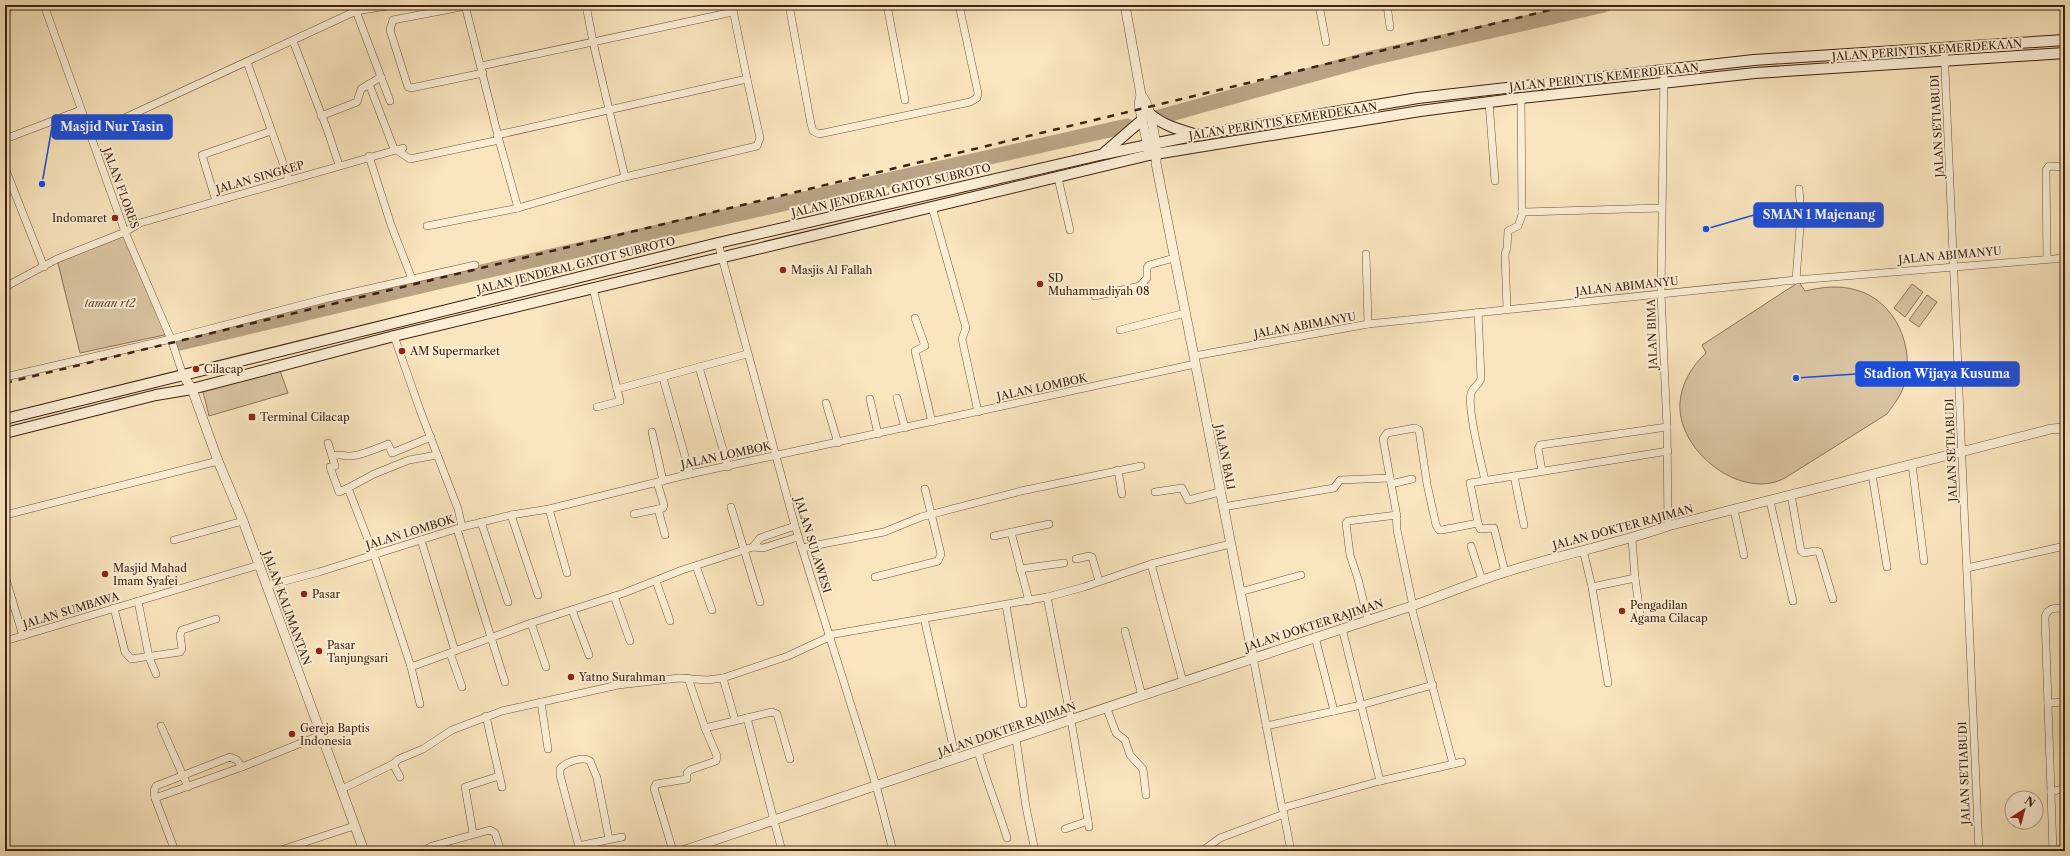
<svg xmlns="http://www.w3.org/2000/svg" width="2070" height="856" font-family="'Libre Caslon Text',serif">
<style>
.park{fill:#d9c4a1;stroke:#8c735a}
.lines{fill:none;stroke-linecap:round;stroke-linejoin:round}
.river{stroke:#b9a384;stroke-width:15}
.minor-casing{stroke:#6d533d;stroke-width:8}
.tertiary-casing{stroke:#6d533d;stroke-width:10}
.secondary-casing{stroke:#3e2212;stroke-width:12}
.minor{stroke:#fbeed5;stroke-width:7}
.tertiary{stroke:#fbeed5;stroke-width:9}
.secondary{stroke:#fbeed5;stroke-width:10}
.rail{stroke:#3e2212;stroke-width:2.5;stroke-dasharray:7 7;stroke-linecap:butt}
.poi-dot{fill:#8f2418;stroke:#fbeed5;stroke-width:1.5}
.labels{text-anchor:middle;stroke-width:4;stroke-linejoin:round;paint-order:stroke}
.street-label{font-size:11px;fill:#3e2212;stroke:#fbeed5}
.poi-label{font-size:11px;fill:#3e2212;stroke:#fbeed5;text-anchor:start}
.park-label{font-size:11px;font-style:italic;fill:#654a36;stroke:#fbeed5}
.leader{fill:none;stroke:#1d4ed8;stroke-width:1.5}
.callout-dot{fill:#1d4ed8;stroke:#fbeed5;stroke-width:1.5}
.callout{fill:#1d4ed8;stroke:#1d4ed8;stroke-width:1.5}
.callout-label{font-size:12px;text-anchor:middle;font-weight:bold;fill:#fff}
</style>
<rect width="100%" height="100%" fill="#f9e5be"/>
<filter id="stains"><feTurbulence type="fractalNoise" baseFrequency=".005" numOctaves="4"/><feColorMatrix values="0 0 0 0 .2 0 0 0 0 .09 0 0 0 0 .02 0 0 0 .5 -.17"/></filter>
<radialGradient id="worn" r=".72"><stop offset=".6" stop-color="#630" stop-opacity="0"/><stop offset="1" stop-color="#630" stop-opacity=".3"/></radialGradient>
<g class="park">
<polygon points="125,232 169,334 80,353 57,259"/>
<path d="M1799 282 1805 291C1822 287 1839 285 1856 290 1895 300 1916 348 1904 385 1901 396 1894 404 1887 414L1785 478C1781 480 1776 482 1771 483 1729 491 1677 446 1680 403 1681 384 1692 366 1706 353L1702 345Z"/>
<polygon points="1912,284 1923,292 1905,317 1894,308"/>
<polygon points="1927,295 1937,302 1919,327 1909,320"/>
<polygon points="279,368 288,393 209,416 202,388"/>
</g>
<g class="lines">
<g class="river">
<polyline points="1156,118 1372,58 1604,5"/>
<polyline points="180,343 459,277 1127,126"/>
</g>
<defs>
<g id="minor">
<polyline points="44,5 125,232 171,339 183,375"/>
<polyline points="465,5 499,140 518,208 625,177 593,42 586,5"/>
<polyline points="789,5 811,124 813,131 819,134 970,102 977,98 978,93 959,5"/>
<polyline points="887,5 905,100"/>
<polyline points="1319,5 1326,42"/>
<polyline points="1387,5 1390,27"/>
<polyline points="466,6 393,20 390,30 408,87 411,88 483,73"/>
<polyline points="5,9 14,5"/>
<polyline points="356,11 390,101"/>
<polyline points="293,41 327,129 339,165"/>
<polyline points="1944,47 1979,851"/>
<polyline points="247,62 289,180"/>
<polyline points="481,66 733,12"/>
<polyline points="1664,70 1661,294 1667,427 1668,526"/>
<polyline points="369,84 394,149"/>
<polyline points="1489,102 1495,181"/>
<polyline points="321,116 357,102 361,89 381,77"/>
<polyline points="90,134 356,11 393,5"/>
<polyline points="497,135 747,79 732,5"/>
<polyline points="5,139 81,110"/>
<polyline points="395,149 410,159 499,140"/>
<polyline points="369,156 391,225 412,279"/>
<polyline points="5,168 44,267"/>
<polyline points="625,177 757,146 760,138 747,79"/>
<polyline points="1058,178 1070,230"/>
<polyline points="216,201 202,155 271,131"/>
<polyline points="932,207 966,328 962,339 978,412"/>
<polyline points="1522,212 1661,208"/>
<polyline points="427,226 518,208"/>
<polyline points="718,243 795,526 876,785 893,851"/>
<polyline points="1366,254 1368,324"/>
<polyline points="2047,259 2046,170 2049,166 2065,167"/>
<polyline points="1796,280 1801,213 1799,189"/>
<polyline points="5,287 57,259 125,232 140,223 403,148"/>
<polyline points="593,288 617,389"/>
<polyline points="1095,296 1140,286 1147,278 1147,268 1149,265 1174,258"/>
<polyline points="1507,309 1505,254 1507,248 1508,231 1518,226 1522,215 1521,98"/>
<path d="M1478 312 1481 378C1480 385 1472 387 1471 394 1467 408 1481 463 1485 480"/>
<polyline points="915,318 925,346 915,351 932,422"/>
<polyline points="1120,330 1185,313"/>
<polyline points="394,336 420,410 458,509 462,527"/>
<polyline points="1194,356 1368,324 1796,280 2065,258"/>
<polyline points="699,367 747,354"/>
<polyline points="5,377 171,339 328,298 475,265"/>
<polyline points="663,378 690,474"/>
<polyline points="897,398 905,428"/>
<polyline points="870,399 878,434"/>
<polyline points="826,403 838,443"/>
<polyline points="597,407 620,401 617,389 699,367 728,467"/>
<polyline points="652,432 663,481"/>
<path d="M328 443 332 456C341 454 340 455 347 456 358 457 378 448 388 444L392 453 431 437"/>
<polyline points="332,456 335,466 330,467 339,492 348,488"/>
<polyline points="1912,464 1924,561"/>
<polyline points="1118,470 1122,494"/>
<polyline points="1542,471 1538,449 1540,445 1667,427"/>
<polyline points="1872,474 1887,567"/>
<polyline points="1391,484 1412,479"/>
<polyline points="1155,492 1182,488 1188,500 1220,492"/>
<polyline points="1791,495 1801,551 1804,553 1815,551 1819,552 1833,599"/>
<polyline points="1770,501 1793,601"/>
<polyline points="731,507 760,602"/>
<polyline points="1223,507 1334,488 1340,480 1390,478"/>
<polyline points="549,509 567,573"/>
<polyline points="658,509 665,535"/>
<polyline points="1734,510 1744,555"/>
<polyline points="634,514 663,508 664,505 657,482"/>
<polyline points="5,515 218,461"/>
<polyline points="511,515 538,595"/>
<polyline points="481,522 508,602"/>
<polyline points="1478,523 1470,483 1514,476"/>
<polyline points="1524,525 1514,476 1668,451"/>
<polyline points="795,526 760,538 753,547 763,548 798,537"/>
<polyline points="457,529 505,682"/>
<polyline points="1011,532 1029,601"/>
<polyline points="994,536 1049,524"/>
<polyline points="174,540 243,521"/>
<polyline points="421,540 455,651"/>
<polyline points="1471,546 1482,580"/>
<polyline points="802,548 884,532 921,517 1021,491 1141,466"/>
<polyline points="1583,550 1592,587 1635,578 1632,539"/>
<polyline points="1076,559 1089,556 1092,557 1099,581"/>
<polyline points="1151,564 1183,682"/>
<polyline points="696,566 712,610"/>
<polyline points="1967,568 2065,546"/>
<polyline points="1020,569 1064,563"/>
<polyline points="5,576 23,636"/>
<polyline points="875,577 938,561 941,554 925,489"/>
<polyline points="1635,578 1641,620"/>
<polyline points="656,581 670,621"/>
<polyline points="266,586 319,572 462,527 511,515 549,509 690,474 1195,364"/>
<polyline points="1592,587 1608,683"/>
<polyline points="1240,592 1301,575"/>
<polyline points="614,596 630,641"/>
<polyline points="1047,597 1071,720 1089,827"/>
<polyline points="138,601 149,657 156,674"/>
<polyline points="1006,605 1023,704"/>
<polyline points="1411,606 1453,764"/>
<polyline points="1413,606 1397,530 1396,511 1383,439 1387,433 1415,428 1419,430 1427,484 1436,525 1439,530 1442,530 1478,523 1480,529 1494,528 1505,572"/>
<polyline points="114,608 125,652 131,659 180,652 182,649 180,635 182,630 216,619"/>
<polyline points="572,610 589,655"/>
<polyline points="924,618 956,759"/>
<polyline points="1368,620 1358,579 1350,555 1346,523 1348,521 1397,515"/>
<polyline points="531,623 546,667"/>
<polyline points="1342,628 1380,781"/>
<polyline points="1125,631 1142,696"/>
<polyline points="829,635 1047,597 1084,587 1151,564 1230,544"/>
<polyline points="1315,637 1334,711"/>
<polyline points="5,641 259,565"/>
<polyline points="450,653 462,687"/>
<polyline points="1253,657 1282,808 1380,781 1462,762"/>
<polyline points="411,667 531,623 624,593 682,570 753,547"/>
<polyline points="688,678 705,728 747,718 782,851"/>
<polyline points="723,678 735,720"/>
<polyline points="5,684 5,685"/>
<polyline points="541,702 548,749"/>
<polyline points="2048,703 2065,702"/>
<polyline points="420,704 411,667 374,555 348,488 374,474 409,460 437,455"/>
<polyline points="1107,709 1116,733 1125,740 1130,755 1143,769 1146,795"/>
<polyline points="486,716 502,787"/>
<polyline points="747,718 772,712 777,714 790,759"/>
<polyline points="161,726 188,787"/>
<polyline points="1266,726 1361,705 1433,685"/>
<polyline points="1016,739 1026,807 1035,851"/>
<path d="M978 751C986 781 998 808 1007 838"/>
<polyline points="393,764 400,777"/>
<polyline points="342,789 393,764 399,759 423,749 452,730 502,711 618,685 679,678 707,680 723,678 788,656 829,637"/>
<polyline points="2051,792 2065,788"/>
<polyline points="155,798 242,767 321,735"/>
<polyline points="1283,810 1291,851"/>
<polyline points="1065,829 1088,821"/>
<polyline points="473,833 465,787 499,776"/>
<polyline points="578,846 622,837"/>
<polyline points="175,851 155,798 154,791 156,786 230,757 237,760 242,767"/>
<polyline points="278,851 354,826"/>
<polyline points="423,851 432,846 490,830 495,833 501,851"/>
<path d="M580 851 560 775V769C565 762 583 756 590 761L597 778 609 839"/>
<polyline points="673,851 654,788 656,784 687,779 687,773 690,770 716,761 717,756 705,728"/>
<polyline points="1202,851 1220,838 1284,814"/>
<path d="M2053 851 2045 617C2048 607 2056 608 2065 608"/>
</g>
<g id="tertiary">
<polyline points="1125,5 1141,95 1139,104 1149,152"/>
<path d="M1141 95C1152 106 1157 148 1156 163L1253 657"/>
<polyline points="183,375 192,389 218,461 243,521 364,851"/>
<path d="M682 851C924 770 1166 686 1409 607 1441 596 1471 583 1503 573 1557 555 1614 545 1668 526L2051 429 2065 428"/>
</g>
<g id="secondary">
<path d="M1150 114C1163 125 1177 129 1194 134"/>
<polyline points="1105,152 1142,120"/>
<polyline points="5,419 718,243 1104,154 1197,135 1418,98 1664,70 1754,60 2065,40"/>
<polyline points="5,433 156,395 192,389 394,336 1149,155 1420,111 1521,98 1755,73 2065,53"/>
</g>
</defs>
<use href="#minor" class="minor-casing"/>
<use href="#tertiary" class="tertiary-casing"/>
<use href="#secondary" class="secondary-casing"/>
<use href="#minor" class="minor"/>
<use href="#tertiary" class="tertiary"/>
<use href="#secondary" class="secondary"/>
<polyline class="rail" points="5,383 1571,5"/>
</g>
<g class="poi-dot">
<circle cx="115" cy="218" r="4"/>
<circle cx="783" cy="270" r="4"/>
<circle cx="1040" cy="284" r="4"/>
<circle cx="402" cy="351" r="4"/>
<circle cx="196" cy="369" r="4"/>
<rect x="248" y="413" width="8" height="8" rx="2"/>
<circle cx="105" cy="574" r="4"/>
<circle cx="304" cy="594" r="4"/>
<circle cx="1622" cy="611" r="4"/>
<circle cx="319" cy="651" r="4"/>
<circle cx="571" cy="677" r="4"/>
<circle cx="292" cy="734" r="4"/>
</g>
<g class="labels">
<g class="street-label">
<text transform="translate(1927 50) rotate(-4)" y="4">JALAN PERINTIS KEMERDEKAAN</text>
<text transform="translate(1604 77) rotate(-6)" y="4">JALAN PERINTIS KEMERDEKAAN</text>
<text transform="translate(1283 121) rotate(-9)" y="4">JALAN PERINTIS KEMERDEKAAN</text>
<text transform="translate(1937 126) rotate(-93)" y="4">JALAN SETIABUDI</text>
<text transform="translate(260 177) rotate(-16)" y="4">JALAN SINGKEP</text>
<text transform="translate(121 188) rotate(70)" y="4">JALAN FLORES</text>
<text transform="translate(891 190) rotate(-13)" y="4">JALAN JENDERAL GATOT SUBROTO</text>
<text transform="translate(1950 255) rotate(-5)" y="4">JALAN ABIMANYU</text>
<text transform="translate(576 265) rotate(-14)" y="4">JALAN JENDERAL GATOT SUBROTO</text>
<text transform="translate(1627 286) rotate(-6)" y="4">JALAN ABIMANYU</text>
<text transform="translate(1305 325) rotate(-10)" y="4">JALAN ABIMANYU</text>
<text transform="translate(1652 334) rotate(-92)" y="4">JALAN BIMA</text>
<text transform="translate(1042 387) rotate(-12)" y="4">JALAN LOMBOK</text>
<text transform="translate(1951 450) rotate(-92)" y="4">JALAN SETIABUDI</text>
<text transform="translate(726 455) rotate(-12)" y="4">JALAN LOMBOK</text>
<text transform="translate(1225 457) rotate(79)" y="4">JALAN BALI</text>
<text transform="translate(1623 527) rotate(-15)" y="4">JALAN DOKTER RAJIMAN</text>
<text transform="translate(410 532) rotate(-17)" y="4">JALAN LOMBOK</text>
<text transform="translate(813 545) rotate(73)" y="4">JALAN SULAWESI</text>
<text transform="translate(287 608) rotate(70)" y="4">JALAN KALIMANTAN</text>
<text transform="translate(71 610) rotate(-17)" y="4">JALAN SUMBAWA</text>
<text transform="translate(1314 625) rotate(-18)" y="4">JALAN DOKTER RAJIMAN</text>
<text transform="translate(1007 729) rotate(-19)" y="4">JALAN DOKTER RAJIMAN</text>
<text transform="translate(1964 773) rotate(-92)" y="4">JALAN SETIABUDI</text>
</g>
<g class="poi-label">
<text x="107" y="222" text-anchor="end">Indomaret</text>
<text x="791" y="274">Masjis Al Fallah</text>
<text x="1048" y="282">SD<tspan x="1048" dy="13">Muhammadiyah 08</tspan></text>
<text x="410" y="355">AM Supermarket</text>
<text x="204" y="373">Cilacap</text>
<text x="260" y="421">Terminal Cilacap</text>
<text x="113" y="572">Masjid Mahad<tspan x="113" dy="13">Imam Syafei</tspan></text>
<text x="312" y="598">Pasar</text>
<text x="1630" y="609">Pengadilan<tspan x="1630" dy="13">Agama Cilacap</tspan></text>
<text x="327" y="649">Pasar<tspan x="327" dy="13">Tanjungsari</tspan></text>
<text x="579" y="681">Yatno Surahman</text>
<text x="300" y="732">Gereja Baptis<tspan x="300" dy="13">Indonesia</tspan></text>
</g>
<g class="park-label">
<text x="110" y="307">taman rt2</text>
</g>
</g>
<path class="leader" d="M42 184L52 127M1706 229L1754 215M1796 378L1856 374"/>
<g class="callout-dot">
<circle cx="42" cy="184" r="4"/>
<circle cx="1706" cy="229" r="4"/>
<circle cx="1796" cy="378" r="4"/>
</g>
<g class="callout">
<rect x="52" y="115" width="120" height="24" rx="4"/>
<rect x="1754" y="203" width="129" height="24" rx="4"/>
<rect x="1856" y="362" width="163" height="24" rx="4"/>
</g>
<g class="callout-label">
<text x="112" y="131">Masjid Nur Yasin</text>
<text x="1819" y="219">SMAN 1 Majenang</text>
<text x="1937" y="378">Stadion Wijaya Kusuma</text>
</g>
<rect width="2070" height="856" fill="none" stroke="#f9e5be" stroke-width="20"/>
<rect x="6" y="6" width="2058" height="844" fill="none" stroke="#3e2212" stroke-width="2"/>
<rect x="10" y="10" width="2050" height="836" fill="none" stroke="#3e2212"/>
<g transform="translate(2024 810) rotate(36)"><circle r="19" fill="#fbeed5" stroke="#af9c87"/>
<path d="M0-3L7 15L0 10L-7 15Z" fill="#8f2418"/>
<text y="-6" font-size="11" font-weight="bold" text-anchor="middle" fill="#3e2212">N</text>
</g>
<rect width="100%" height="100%" filter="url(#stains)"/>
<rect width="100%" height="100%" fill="url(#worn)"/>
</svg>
